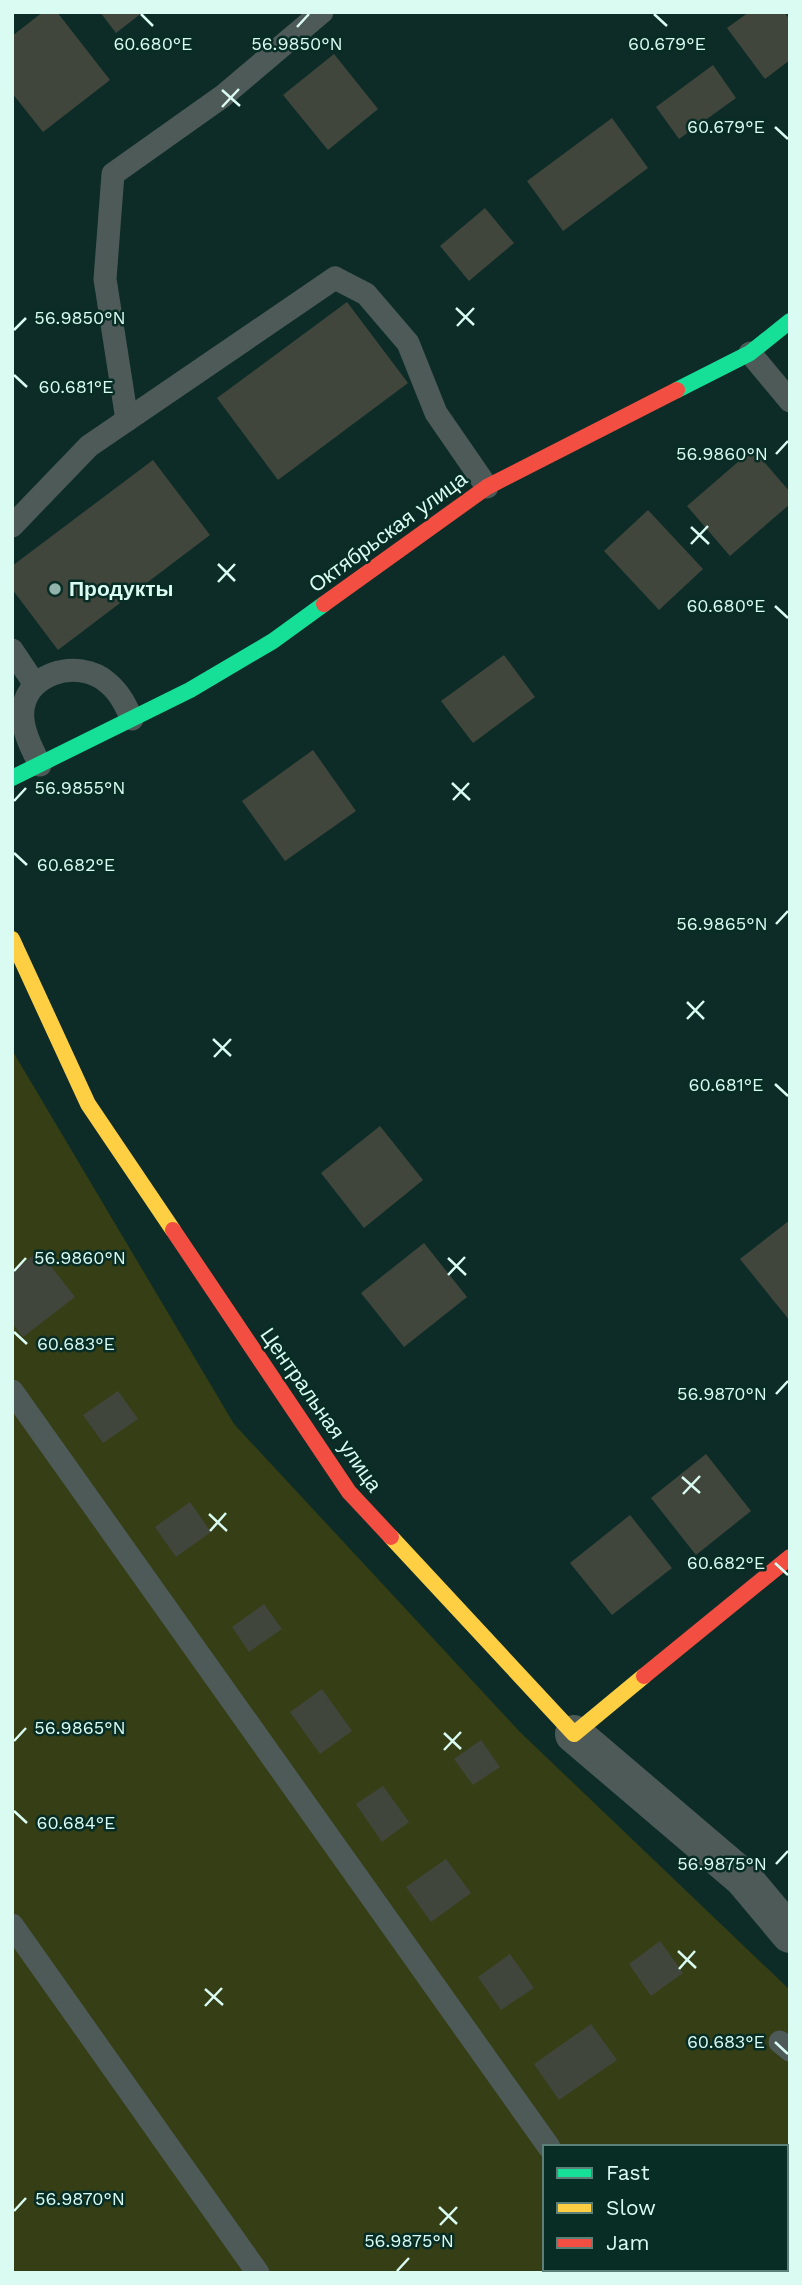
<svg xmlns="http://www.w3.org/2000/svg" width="802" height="2285" font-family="'Work Sans',sans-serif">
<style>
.green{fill:#353e15;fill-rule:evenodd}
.water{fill:#094b67}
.building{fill:#41463c}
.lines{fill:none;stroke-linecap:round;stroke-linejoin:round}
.lane{stroke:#4d5a57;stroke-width:23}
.street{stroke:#4d5a57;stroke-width:38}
.fast{stroke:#16e098;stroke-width:16}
.slow{stroke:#ffcf43;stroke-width:16}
.jam{stroke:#f24e42;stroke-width:16}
.ticks{fill:none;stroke:#dafbf1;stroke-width:2.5}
.poi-dot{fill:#92b3aa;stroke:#082d25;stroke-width:2.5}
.labels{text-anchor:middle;stroke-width:5;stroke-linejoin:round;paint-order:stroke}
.street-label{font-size:21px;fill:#dafbf1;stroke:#082d25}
.poi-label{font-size:21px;font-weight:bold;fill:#dafbf1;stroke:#082d25;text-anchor:start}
.ticks-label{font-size:18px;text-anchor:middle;fill:#dafbf1;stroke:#082d25;stroke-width:5;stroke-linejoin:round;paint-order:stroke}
</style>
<rect width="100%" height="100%" fill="#0d2c27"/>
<path class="green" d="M12 1050 234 1424 520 1732 790 1990V2273H12ZM545 2147H786V2269H545Z"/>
<polygon class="water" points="790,2165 790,2273 684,2273 682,2269 786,2269 786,2167"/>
<g class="building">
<polygon points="43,12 57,12 110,80 43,132 12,93 12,36"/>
<polygon points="100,12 143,12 116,33"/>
<polygon points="749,12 784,12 790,20 790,60 765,79 727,28"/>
<polygon points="334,54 378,109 328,150 283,95"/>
<polygon points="713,65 736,98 679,139 656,107"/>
<polygon points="612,118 648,168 563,231 527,181"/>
<polygon points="485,208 514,243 469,281 440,246"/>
<polygon points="347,302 408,383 278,480 217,398"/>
<polygon points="753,449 790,492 790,504 730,556 687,506"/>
<polygon points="153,460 210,535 58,650 12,589 12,566"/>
<polygon points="648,510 703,569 659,610 604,551"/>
<polygon points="504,655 535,697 473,743 441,701"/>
<polygon points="313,750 356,811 285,861 242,801"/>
<polygon points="380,1126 423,1180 364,1228 321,1173"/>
<polygon points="790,1220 790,1321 740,1259"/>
<polygon points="424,1243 467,1297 404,1347 361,1293"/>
<polygon points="39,1251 75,1297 23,1337 12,1323 12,1272"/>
<polygon points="118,1391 138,1419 103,1443 83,1415"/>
<polygon points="706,1454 751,1511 696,1555 651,1498"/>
<polygon points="190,1502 211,1532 176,1557 155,1527"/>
<polygon points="630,1515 672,1568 612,1615 570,1563"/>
<polygon points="264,1604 282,1629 249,1652 232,1627"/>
<polygon points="322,1689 352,1731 320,1754 290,1712"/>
<polygon points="481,1740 500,1767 473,1785 454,1759"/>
<polygon points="383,1786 409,1822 382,1842 356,1804"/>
<polygon points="446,1859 471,1893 431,1922 406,1887"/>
<polygon points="660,1941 683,1973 651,1996 629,1964"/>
<polygon points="510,1954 534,1988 501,2010 478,1977"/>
<polygon points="591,2024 617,2060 559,2100 534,2064"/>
</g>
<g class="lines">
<g class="lane">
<polyline points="750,353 790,401"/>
<polyline points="127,420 105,279 113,174 223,96 322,12"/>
<polyline points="12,526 89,446 335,278 366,294 408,343 436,413 487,487"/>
<polyline points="12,650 34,683"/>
<path d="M40 765C33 751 25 736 23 720 18 674 78 656 108 683 120 693 126 706 132 719"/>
<polyline points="12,1391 549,2147"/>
<polyline points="12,1925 258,2273"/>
<polyline points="780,2042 790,2050"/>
<polyline points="786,2191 790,2189"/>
<polyline points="635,2269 638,2273"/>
<polyline points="659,2273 664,2269"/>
</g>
<polyline class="street" points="574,1734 743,1878 790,1934"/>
<g class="fast">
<polyline points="677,390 750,353 790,321"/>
<polyline points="12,778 190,690 273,641 324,604"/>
</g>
<g class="slow">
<polyline points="12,939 88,1104 173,1230"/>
<polyline points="391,1537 574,1734 644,1676"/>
</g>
<g class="jam">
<polyline points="324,604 487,487 677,390"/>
<polyline points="173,1230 349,1492 391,1537"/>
<polyline points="644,1676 790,1557"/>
</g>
</g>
<path class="ticks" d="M141 14 153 26M654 14 667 26M297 27 309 14M222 90 240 106M222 107 239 89M775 127 788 139M456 308 474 325M457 326 474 308M14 330 26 318M14 375 27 387M776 454 788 441M691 527 709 544M691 544 708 526M218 564 235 581M218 582 235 564M775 606 788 618M452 783 470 800M453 800 469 783M14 801 26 788M14 853 27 865M776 924 788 911M687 1002 704 1019M687 1019 704 1001M213 1039 231 1056M214 1057 231 1039M775 1084 788 1096M448 1258 466 1275M14 1271 26 1258M448 1275 465 1257M14 1332 27 1344M776 1394 788 1381M682 1477 700 1493M683 1494 700 1476M209 1514 227 1531M210 1531 226 1513M775 1563 788 1575M444 1733 461 1749M14 1741 26 1728M444 1750 461 1732M14 1811 27 1823M776 1864 788 1851M678 1951 696 1968M679 1969 695 1951M205 1989 223 2005M205 2006 222 1988M775 2042 788 2054M439 2207 457 2224M14 2211 26 2198M440 2225 457 2207M397 2271 409 2258"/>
<circle class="poi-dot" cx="55" cy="589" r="7"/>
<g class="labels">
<g class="street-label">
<text transform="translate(388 532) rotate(-36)" y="7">Октябрьская улица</text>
<text transform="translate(321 1410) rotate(55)" y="7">Центральная улица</text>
</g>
<g class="poi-label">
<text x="69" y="596">Продукты</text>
</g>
</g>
<g class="ticks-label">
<text x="667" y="50">60.679°E</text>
<text x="153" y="50">60.680°E</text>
<text x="297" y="50">56.9850°N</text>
<text x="726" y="133">60.679°E</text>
<text x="80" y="324">56.9850°N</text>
<text x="76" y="393">60.681°E</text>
<text x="722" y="460">56.9860°N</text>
<text x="726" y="612">60.680°E</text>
<text x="80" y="794">56.9855°N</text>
<text x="76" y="871">60.682°E</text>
<text x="722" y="930">56.9865°N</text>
<text x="726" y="1091">60.681°E</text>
<text x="80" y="1264">56.9860°N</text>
<text x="76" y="1350">60.683°E</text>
<text x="722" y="1400">56.9870°N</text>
<text x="726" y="1569">60.682°E</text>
<text x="80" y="1734">56.9865°N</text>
<text x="76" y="1829">60.684°E</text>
<text x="722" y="1870">56.9875°N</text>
<text x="726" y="2048">60.683°E</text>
<text x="80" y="2205">56.9870°N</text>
<text x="409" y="2247">56.9875°N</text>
</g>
<rect width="802" height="2285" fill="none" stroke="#dafbf1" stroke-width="28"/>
<rect x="543" y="2145" width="245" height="126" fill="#082d25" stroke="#5c7f77" stroke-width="2"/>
<rect x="557" y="2168" width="35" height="10" fill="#16e098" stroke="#5c7f77" stroke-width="2"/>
<text x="606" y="2180" font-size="21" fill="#dafbf1">Fast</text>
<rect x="557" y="2203" width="35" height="10" fill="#ffcf43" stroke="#5c7f77" stroke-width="2"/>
<text x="606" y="2215" font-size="21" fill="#dafbf1">Slow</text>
<rect x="557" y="2238" width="35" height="10" fill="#f24e42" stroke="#5c7f77" stroke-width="2"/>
<text x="606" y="2250" font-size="21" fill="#dafbf1">Jam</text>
</svg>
